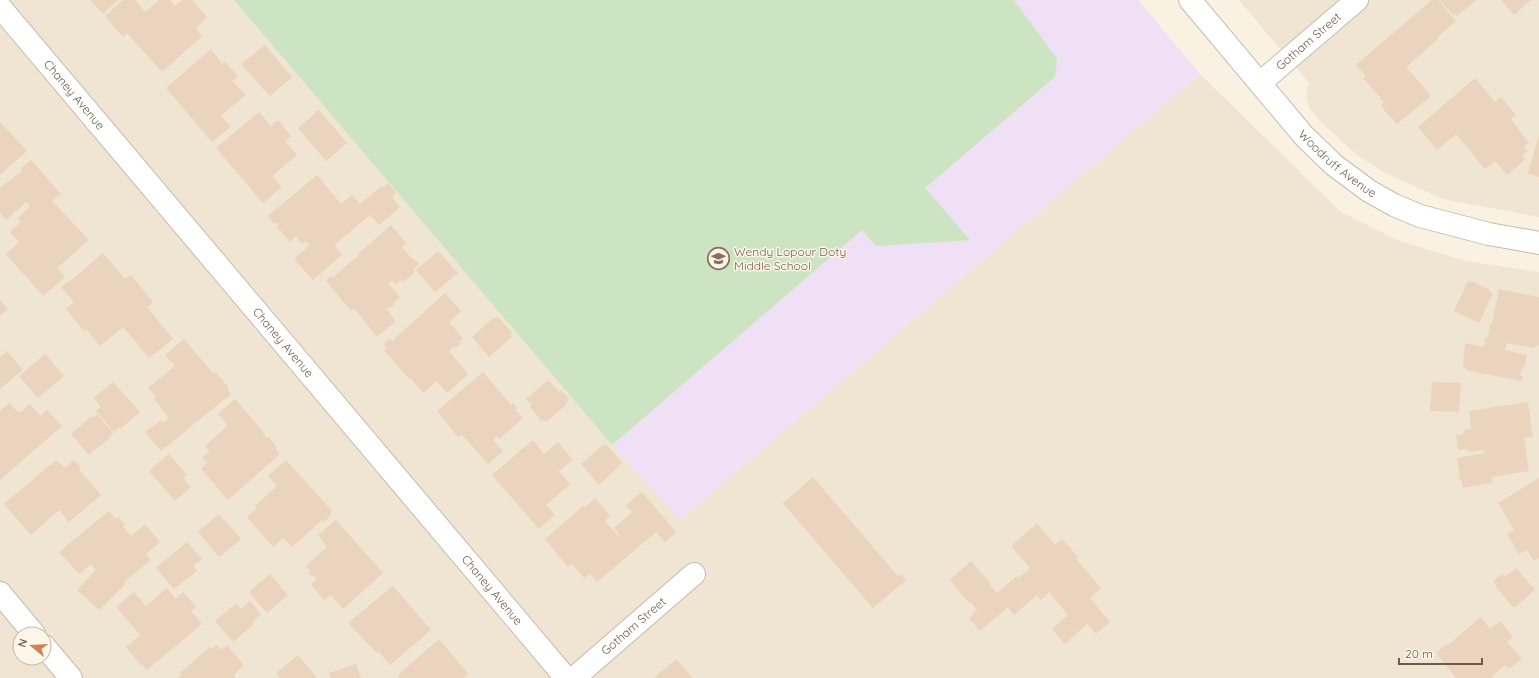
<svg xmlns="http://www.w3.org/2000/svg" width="1539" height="678" font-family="Quicksand,sans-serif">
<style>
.residential{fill:#efe5d2;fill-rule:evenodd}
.education{fill:#efe0f5}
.green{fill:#cde4c3}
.building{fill:#ead4be}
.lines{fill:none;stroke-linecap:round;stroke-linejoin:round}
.minor-casing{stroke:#c7bbab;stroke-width:24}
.minor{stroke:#fff;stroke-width:22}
.labels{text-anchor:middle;stroke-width:3;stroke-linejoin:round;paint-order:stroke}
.street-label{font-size:12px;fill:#6d5c4c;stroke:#fcf6e8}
.education-label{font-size:12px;fill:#785e54;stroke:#fcf6e8;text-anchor:start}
</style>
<rect width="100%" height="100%" fill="#f9f2e3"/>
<g class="residential">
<path d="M0 0H234L612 445 680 520 1200 74 1341 212 1397 240 1466 261 1539 272V678H0ZM20 634H44V658H20Z"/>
<polygon points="1239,0 1539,0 1539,217 1443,199 1385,173 1357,155 1320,121 1309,108 1306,94 1309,83"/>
</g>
<polygon class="education" points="234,0 1138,0 1200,74 680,520 612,445"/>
<polygon class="green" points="234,0 1014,0 1057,59 1055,77 925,188 970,240 876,246 862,230 612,445"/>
<g class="building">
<polygon points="90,0 118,0 103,14"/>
<polygon points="123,0 135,0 145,12 159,0 170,0 175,6 182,0 192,0 207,17 196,28 202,36 162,72 127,33 123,37 105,16"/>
<polygon points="1432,0 1438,0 1456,21 1437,38 1438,39 1406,67 1431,96 1397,124 1384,110 1381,105 1384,102 1363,78 1366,76 1356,65"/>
<polygon points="1440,0 1476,0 1457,16 1456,14 1454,16"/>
<polygon points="1501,0 1531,0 1514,15"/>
<polygon points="265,45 292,77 270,96 241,64"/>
<polygon points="211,49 222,64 225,62 238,76 232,81 246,95 221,115 231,127 212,142 166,88"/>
<polygon points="1475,78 1495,102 1501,97 1516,115 1511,119 1529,143 1524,147 1528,151 1522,155 1526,159 1507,175 1495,161 1485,169 1456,134 1437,150 1418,127"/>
<polygon points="319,110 347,143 326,161 298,128"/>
<polygon points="259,112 271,126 278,120 291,136 285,141 297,155 272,176 282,187 263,203 216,148"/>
<polygon points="0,122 27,151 0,175"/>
<polygon points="1539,135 1539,177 1528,173"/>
<polygon points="31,160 61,194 52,201 89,240 57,268 65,277 43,296 6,254 19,242 10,232 21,222 18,218 30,206 26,202 6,220 0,213 0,188 23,170 21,168"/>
<polygon points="317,175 341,204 352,195 360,204 382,186 383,187 388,183 396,193 392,197 400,207 379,225 370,215 334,245 342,255 313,280 294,259 310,245 306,241 302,244 296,236 290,242 277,227 279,225 276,222 274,224 268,216"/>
<polygon points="391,225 406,243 402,247 413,260 414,259 419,264 413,269 415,272 403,282 401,280 395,285 392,280 388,283 400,297 393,303 395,305 386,309 396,321 377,337 354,308 351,311 326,281 331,276 332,278 359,255 358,254"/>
<polygon points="438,251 458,273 435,292 416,270"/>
<polygon points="103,253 125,279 131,275 153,302 147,307 173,339 149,358 123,327 100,346 86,329 84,331 66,309 74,302 61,287 74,278"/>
<polygon points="1468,281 1471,283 1471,281 1490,290 1489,291 1493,293 1479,323 1454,311"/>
<polygon points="1499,289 1539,297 1539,346 1535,345 1535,348 1507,343 1505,350 1527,355 1524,368 1522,368 1520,376 1523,376 1522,381 1469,371 1464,367 1463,363 1465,343 1484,347 1485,337 1488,338 1490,324 1492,324"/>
<polygon points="445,293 461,311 449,322 463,339 459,342 461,344 456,348 455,346 449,351 468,374 447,393 437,381 423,393 411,378 409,379 384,350 387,348 383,344 390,338 392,341"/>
<polygon points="0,300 8,309 0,316"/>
<polygon points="494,317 496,319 498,317 512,333 510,335 512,337 489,357 472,337"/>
<polygon points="184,339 214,374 216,373 229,388 227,389 231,394 161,451 145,432 161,420 163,423 169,418 154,399 156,397 148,388 175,366 165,355"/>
<polygon points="7,351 23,370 0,389 0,357"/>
<polygon points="45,354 64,376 38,398 19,376"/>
<polygon points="483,372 511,405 513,403 517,408 515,410 523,418 499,439 497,436 493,440 503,451 488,464 466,439 461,435 458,437 437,411"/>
<polygon points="548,380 559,392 561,390 569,399 566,402 567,404 546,422 544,419 542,421 530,407 532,405 526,399"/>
<polygon points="113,382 140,412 120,429 119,427 114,432 96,411 101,407 94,398"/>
<polygon points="1432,382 1461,383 1459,412 1430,411"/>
<polygon points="235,399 263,431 262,432 267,438 268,436 277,447 275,448 280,454 228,500 201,469 207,463 202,458 210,451 205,446 228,425 218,414"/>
<polygon points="1528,402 1533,437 1524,438 1529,471 1492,477 1492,483 1463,488 1461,480 1460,480 1457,458 1485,453 1484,450 1468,452 1468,449 1458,450 1456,435 1465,434 1464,430 1471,429 1469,411"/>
<polygon points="9,403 19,413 30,404 40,416 47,410 62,426 0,480 0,411"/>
<polygon points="97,414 113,433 109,437 110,438 89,455 71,434 92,416 93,418"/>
<polygon points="533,440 544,454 558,442 573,460 559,471 570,484 546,505 555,515 539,529 492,475"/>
<polygon points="606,444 622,463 599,485 581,464 603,445 604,446"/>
<polygon points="169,454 187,475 183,478 191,487 175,501 149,471"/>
<polygon points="56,460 65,468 74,460 81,468 79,470 101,495 69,522 59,510 31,535 4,504"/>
<polygon points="286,460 332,511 330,514 331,515 324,522 322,520 292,547 283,538 273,547 247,517 257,508 255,506 277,486 268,476"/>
<polygon points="813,477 898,576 901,574 906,580 873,608 783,503"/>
<polygon points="1539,478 1539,558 1534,561 1527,550 1519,554 1507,534 1514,530 1498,503"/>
<polygon points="642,492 676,532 665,542 656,532 597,582 590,574 584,578 572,564 568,567 545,539 583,506 584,508 595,498 610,516 605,521 618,536 620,535 614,528 632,512 626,505"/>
<polygon points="109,511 116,519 118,517 125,525 123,527 131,536 145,524 160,542 146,554 151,560 124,582 125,584 99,610 77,590 96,570 91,564 79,574 59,552"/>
<polygon points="219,514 241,539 219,557 198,532"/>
<polygon points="336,520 383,573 343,609 331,595 324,600 311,585 317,579 314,575 312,576 309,573 311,572 306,566 327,547 318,535"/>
<polygon points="1037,523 1055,545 1062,539 1078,557 1076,559 1101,588 1090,598 1110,622 1096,634 1087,624 1065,644 1052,629 1068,615 1049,592 1041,600 1037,595 1014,615 1008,607 980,631 969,618 977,610 971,602 969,603 950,580 971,561 991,584 990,585 997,593 1017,576 1019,578 1030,568 1011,546"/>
<polygon points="187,542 202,559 193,566 197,571 174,589 156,568"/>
<polygon points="1516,568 1535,590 1514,608 1495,586 1496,585 1493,581 1502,574 1505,577"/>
<polygon points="270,574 288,595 267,613 249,592"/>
<polygon points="393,586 431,630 390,665 378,651 377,653 348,623"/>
<polygon points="167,588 176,599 183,592 196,607 191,611 202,624 147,670 142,664 141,665 126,647 140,635 116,607 134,592 146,606"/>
<polygon points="250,601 261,614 252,622 254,624 233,642 215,621 236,603 241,609"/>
<polygon points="1481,617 1490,629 1500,621 1513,637 1507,642 1522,659 1509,669 1505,665 1492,676 1494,678 1456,678 1436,653 1447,644 1448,645"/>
<polygon points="439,639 468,674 463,678 400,678 398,675"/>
<polygon points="217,645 221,650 227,645 244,665 233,675 236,678 178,678 182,675 180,673 210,647 212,649"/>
<polygon points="298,655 317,678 280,678 276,673"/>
<polygon points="676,659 693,678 654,678"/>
<polygon points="356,664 361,678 331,678 329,673"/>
</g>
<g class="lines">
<defs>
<g id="minor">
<path id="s1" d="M1190 0 1304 136 1334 165 1369 191 1394 205 1420 216 1489 234 1539 243"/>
<path id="s2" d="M0 7 566 678"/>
<path id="s3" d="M1260 83 1357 0"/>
<polyline points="0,593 34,634"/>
<polyline points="44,646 71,678"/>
<path id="s4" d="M574 678 694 574"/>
</g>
</defs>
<use href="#minor" class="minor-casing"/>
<use href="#minor" class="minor"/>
</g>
<defs>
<symbol id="school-ring" viewBox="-11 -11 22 22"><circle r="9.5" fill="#fcf6e8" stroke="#8d6e63" stroke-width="1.5"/><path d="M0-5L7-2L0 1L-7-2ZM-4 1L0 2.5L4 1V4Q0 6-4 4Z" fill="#8d6e63"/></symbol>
</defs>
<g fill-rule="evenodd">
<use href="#school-ring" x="706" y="246" width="25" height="25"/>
</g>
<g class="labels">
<g class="street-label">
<text dy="4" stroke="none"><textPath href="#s3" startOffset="64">Gotham Street</textPath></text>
<text dy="4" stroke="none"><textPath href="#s2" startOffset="115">Chaney Avenue</textPath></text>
<text dy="4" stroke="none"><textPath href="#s1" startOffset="221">Woodruff Avenue</textPath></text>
<text dy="4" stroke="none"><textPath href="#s2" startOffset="439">Chaney Avenue</textPath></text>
<text dy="4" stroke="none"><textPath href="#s2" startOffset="763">Chaney Avenue</textPath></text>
<text dy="4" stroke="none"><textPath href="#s4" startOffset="79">Gotham Street</textPath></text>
</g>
<g class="education-label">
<text x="734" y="256">Wendy Lopour Doty<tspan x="734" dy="14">Middle School</tspan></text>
</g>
</g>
<g transform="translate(32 646) rotate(288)"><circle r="19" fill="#fcf6e8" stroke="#c3b8aa"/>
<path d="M0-3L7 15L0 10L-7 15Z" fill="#d48057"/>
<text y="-6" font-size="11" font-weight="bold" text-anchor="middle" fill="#6d5c4c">N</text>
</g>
<path d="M1399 658v6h83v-6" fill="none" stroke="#6d5c4c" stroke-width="2"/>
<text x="1405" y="658" font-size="12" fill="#6d5c4c" stroke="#fcf6e8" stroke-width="3" paint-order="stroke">20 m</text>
</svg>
